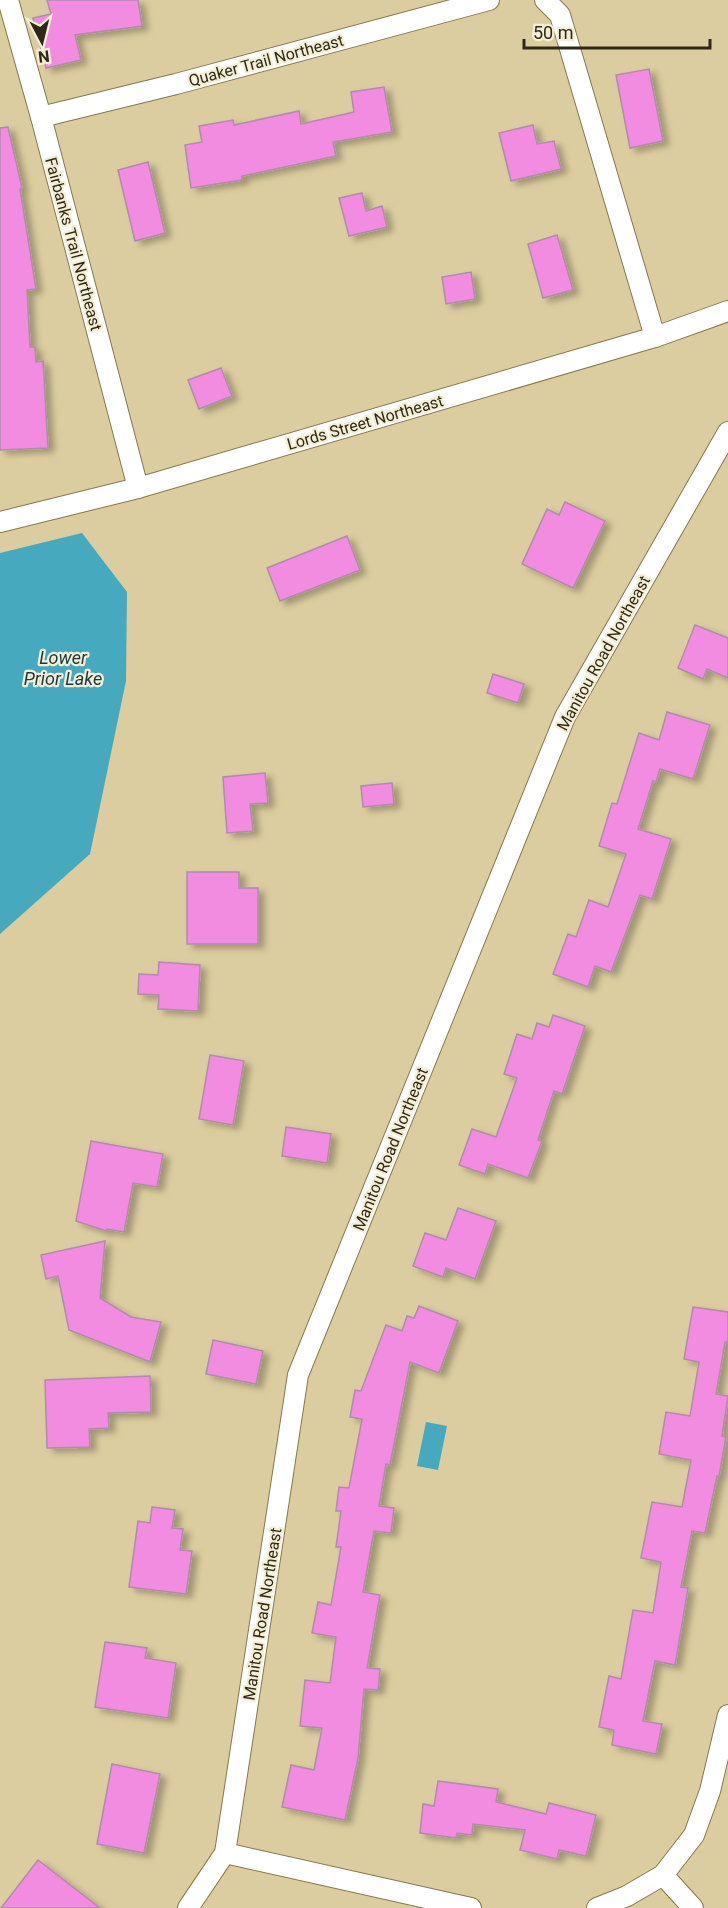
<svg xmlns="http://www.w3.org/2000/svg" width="728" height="1908" font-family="Roboto,sans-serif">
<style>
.water{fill:#46a9bd}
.building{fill:#f18ce0;stroke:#b18ba9;stroke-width:1.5;filter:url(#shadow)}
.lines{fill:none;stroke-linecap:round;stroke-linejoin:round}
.street-casing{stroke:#86794e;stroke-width:22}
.street{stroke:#fff;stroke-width:20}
.labels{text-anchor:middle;stroke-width:4.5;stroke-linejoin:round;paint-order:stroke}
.street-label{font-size:16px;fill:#2e2917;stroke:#f5eed7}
.water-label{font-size:18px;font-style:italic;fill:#1a383f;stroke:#f5eed7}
</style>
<defs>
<filter id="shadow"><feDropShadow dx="6" dy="4" stdDeviation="3" flood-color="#0004"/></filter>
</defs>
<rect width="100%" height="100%" fill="#dbcd9f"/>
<g class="water">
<polygon points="82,533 127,592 126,681 90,854 0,934 0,553"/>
<polygon points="426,1422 447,1426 438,1470 417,1466"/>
</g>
<g class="building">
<polygon points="47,0 138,0 142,26 75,35 81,60 46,68 33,18 51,14"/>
<polygon points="649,69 663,141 630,148 616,75"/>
<polygon points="384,87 392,132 333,142 336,156 242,176 242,180 191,188 185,145 202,142 199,126 233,120 234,125 299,111 301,124 354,112 351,92"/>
<polygon points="533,125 537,144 554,141 561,169 511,181 499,133"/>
<polygon points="8,127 22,188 20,189 36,289 27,290 30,347 35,347 36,362 43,361 48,448 0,450 0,128"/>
<polygon points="148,162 165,233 135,241 118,170"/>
<polygon points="362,193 366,211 382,206 387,227 349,236 339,198"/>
<polygon points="557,235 573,290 543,298 528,244"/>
<polygon points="471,272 475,299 446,304 442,277"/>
<polygon points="221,368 232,396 199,409 188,380"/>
<polygon points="565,502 605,521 573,588 522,564 547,509 559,515"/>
<polygon points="347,536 360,570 280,601 267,568"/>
<polygon points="695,625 728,638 728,678 707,669 703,679 678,668"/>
<polygon points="493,674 524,684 518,703 487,693"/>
<polygon points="667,712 710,725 693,779 660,769 656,782 653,781 638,829 671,839 652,899 640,895 611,972 595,966 588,987 553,974 568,934 576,937 589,900 608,907 626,854 599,846 612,803 617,804 639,733 659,740"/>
<polygon points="265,773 268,803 250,804 253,831 227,833 223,777"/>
<polygon points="392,783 394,804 363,807 361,786"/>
<polygon points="187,872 239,872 239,888 258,888 258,944 187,944"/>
<polygon points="159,962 200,965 198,1011 158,1009 159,995 138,994 139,974 158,975"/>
<polygon points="553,1015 585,1026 562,1094 554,1091 538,1140 542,1141 528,1178 488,1164 485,1174 459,1165 472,1129 496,1137 517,1078 504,1074 517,1034 532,1039 537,1023 549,1027"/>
<polygon points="210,1055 244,1061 233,1125 199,1119"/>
<polygon points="286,1127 331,1134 327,1163 282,1156"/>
<polygon points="91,1141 163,1154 157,1187 133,1183 124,1232 107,1229 106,1231 76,1221"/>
<polygon points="458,1208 496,1221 475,1279 446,1268 443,1277 413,1266 425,1233 446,1240"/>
<polygon points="105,1241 100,1298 131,1317 161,1322 150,1362 69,1330 58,1276 46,1279 41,1255"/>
<polygon points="419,1306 458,1321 439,1373 410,1362 390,1465 386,1464 379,1506 394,1508 391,1533 374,1531 363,1592 380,1595 367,1668 380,1669 378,1690 364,1689 358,1758 345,1820 282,1807 291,1765 314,1770 322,1728 300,1726 305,1680 330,1683 336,1637 312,1633 318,1602 331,1605 341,1547 336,1547 341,1511 336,1511 339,1487 349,1488 362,1419 350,1417 355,1390 361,1391 386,1325 402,1331 407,1316 414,1318"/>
<polygon points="693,1307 728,1312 728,1342 725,1342 716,1394 728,1396 722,1436 726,1437 719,1476 717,1476 705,1533 692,1531 681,1587 688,1588 675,1665 655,1661 643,1721 662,1724 656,1754 612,1745 614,1730 599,1727 609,1676 621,1679 633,1610 653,1613 661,1562 641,1558 652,1502 682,1507 691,1460 659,1454 666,1412 690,1416 699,1362 684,1359"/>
<polygon points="213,1340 263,1351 256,1384 206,1374"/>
<polygon points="150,1376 151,1412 108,1413 109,1428 89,1429 90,1447 47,1448 45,1380"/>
<polygon points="152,1507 175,1510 172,1528 183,1529 180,1550 192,1551 186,1594 129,1587 138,1521 150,1523"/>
<polygon points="105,1642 147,1648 145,1658 176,1663 168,1718 95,1707"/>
<polygon points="112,1764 160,1774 144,1853 97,1844"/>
<polygon points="438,1781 498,1789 496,1802 546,1814 549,1803 596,1815 586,1856 559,1850 557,1859 520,1850 525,1830 473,1824 472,1835 457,1833 456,1838 420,1833 423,1804 434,1806"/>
<polygon points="38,1860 100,1908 1,1908"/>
</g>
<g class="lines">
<defs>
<g id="street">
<polyline points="8,0 41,117 138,488"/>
<polyline points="545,0 560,15 655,337"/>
<polyline points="41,117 176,84 489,0"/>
<polyline points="0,522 138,488 655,337 728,311"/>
<polyline points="225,1853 471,1908"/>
<polyline points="663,1875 693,1908"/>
<polyline points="188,1908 225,1853 298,1375 565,717 728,432"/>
<polyline points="597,1908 627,1896 663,1875 694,1835 710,1791 728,1715"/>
</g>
</defs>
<use href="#street" class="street-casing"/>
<use href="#street" class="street"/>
</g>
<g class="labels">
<g class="street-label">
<text transform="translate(266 60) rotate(-15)" y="6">Quaker Trail Northeast</text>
<text transform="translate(74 244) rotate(75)" y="6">Fairbanks Trail Northeast</text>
<text transform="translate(365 422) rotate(-16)" y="6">Lords Street Northeast</text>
<text transform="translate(603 653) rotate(-61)" y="6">Manitou Road Northeast</text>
<text transform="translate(390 1149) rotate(-68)" y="6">Manitou Road Northeast</text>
<text transform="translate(262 1614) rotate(-81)" y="6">Manitou Road Northeast</text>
</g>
<g class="water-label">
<text x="63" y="664">Lower<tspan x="63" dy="21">Prior Lake</tspan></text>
</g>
</g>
<g transform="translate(42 42) rotate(173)" stroke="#f5eed7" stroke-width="4.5" paint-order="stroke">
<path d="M0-4.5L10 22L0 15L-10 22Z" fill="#2e2917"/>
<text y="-9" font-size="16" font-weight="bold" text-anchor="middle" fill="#2e2917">N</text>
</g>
<path d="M524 39v9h186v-9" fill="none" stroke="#2e2917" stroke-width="3"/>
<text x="533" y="39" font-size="18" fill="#2e2917" stroke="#f5eed7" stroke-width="4.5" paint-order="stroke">50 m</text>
</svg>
